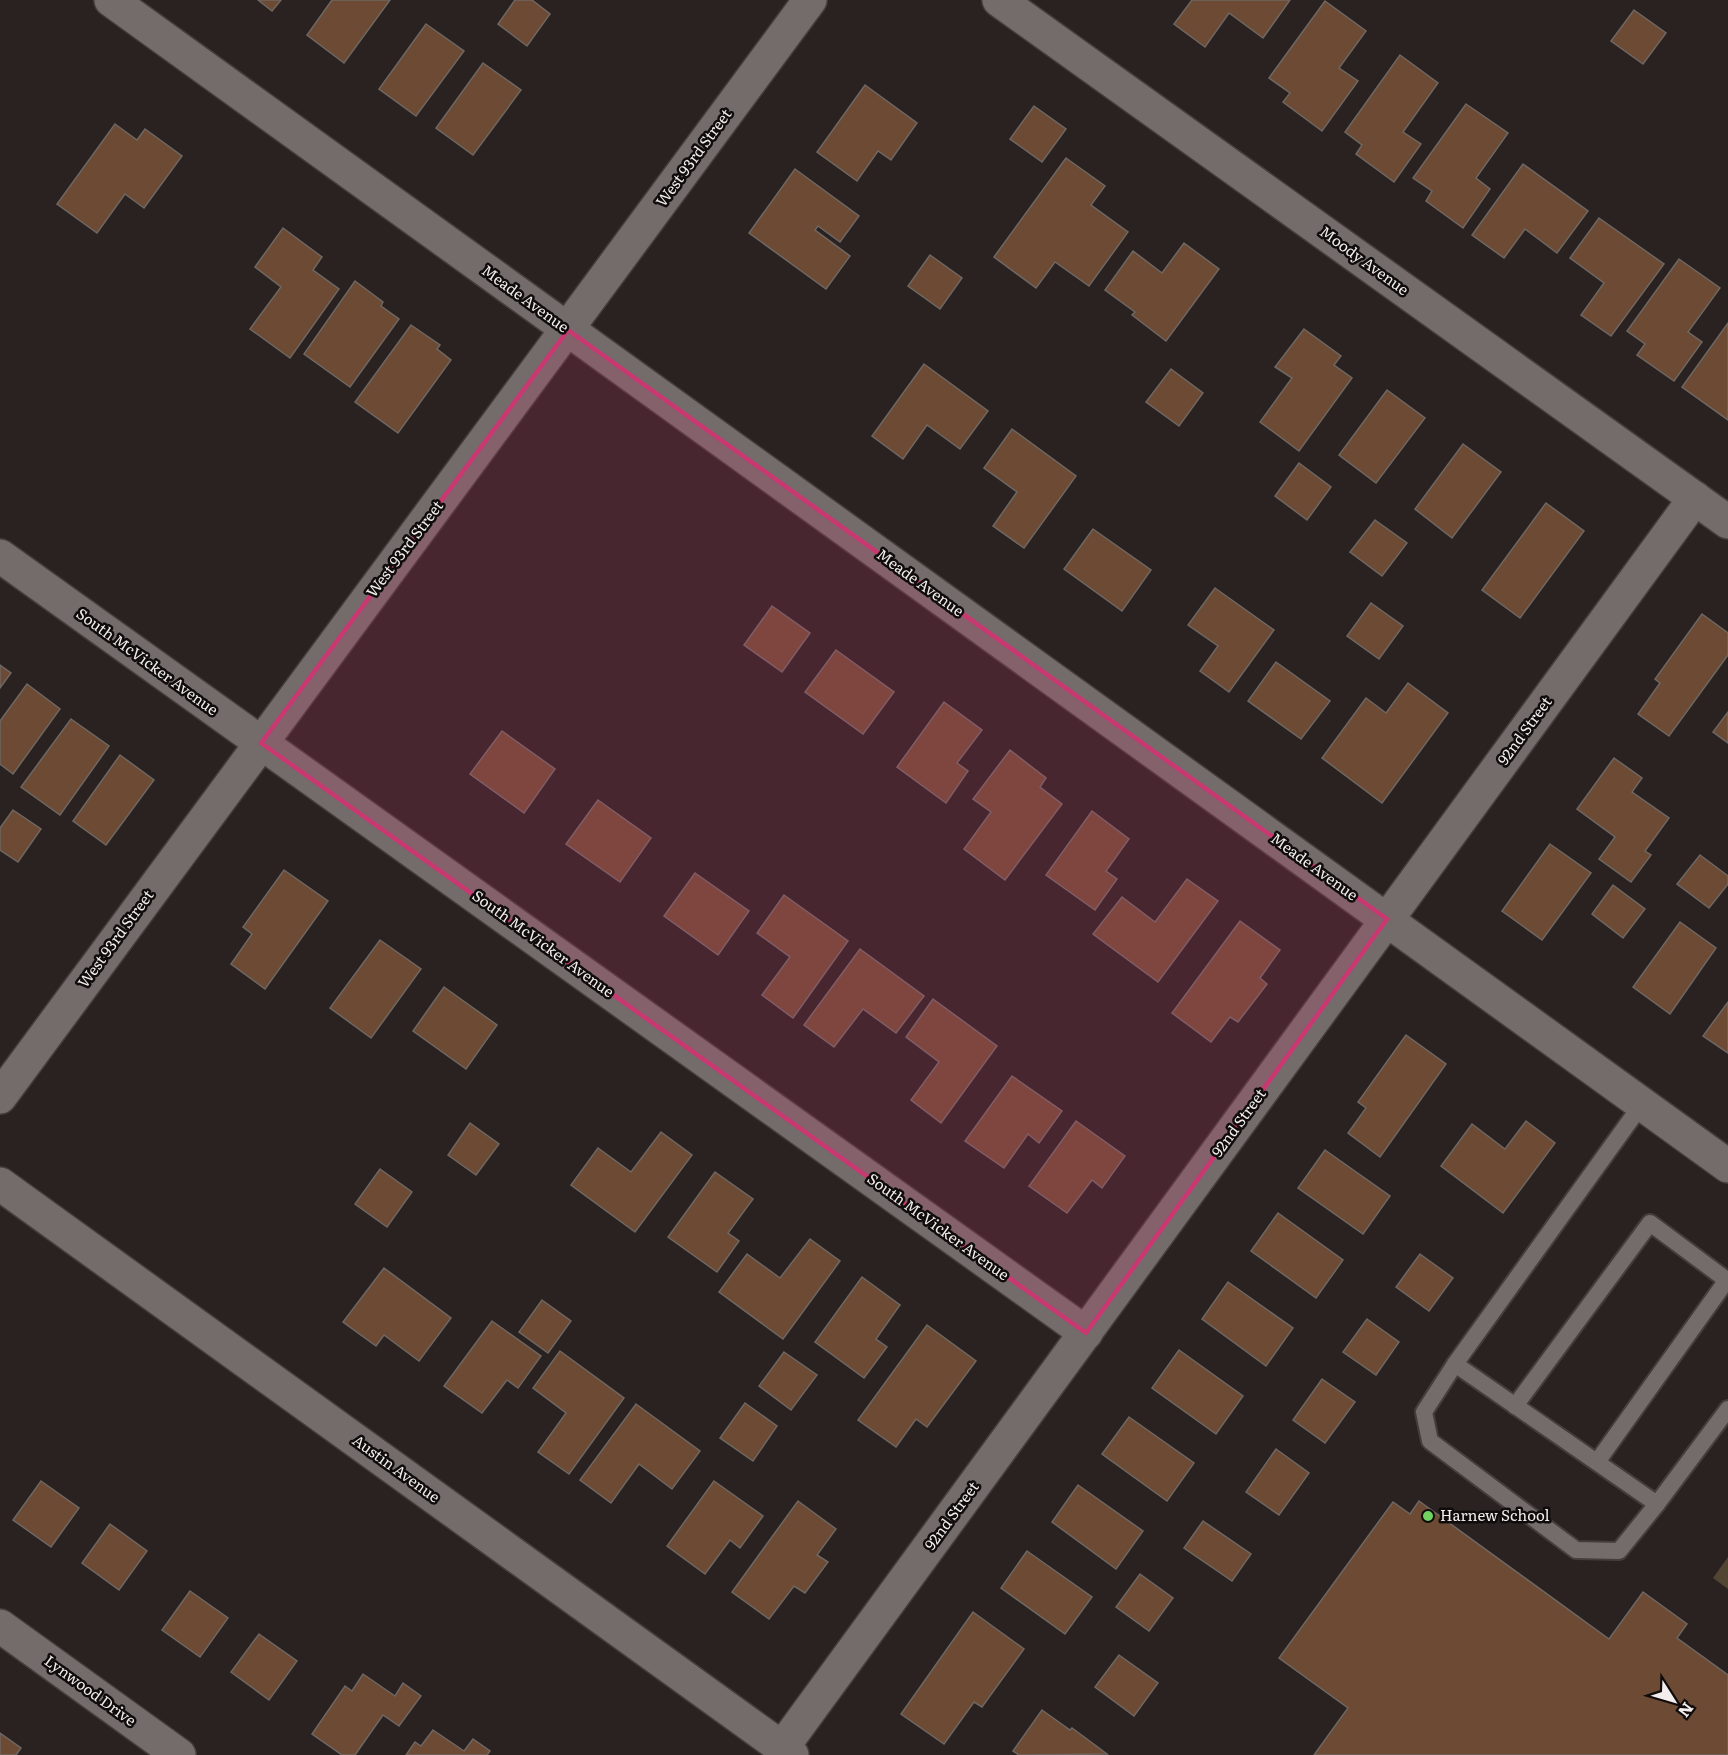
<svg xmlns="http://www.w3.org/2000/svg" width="1728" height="1755" font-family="Literata,serif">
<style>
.green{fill:#524531}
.building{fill:#6d4a33;stroke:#6e6763;stroke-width:1.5}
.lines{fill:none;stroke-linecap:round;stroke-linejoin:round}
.lane-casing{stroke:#433d3c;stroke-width:20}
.street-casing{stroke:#433d3c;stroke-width:36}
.lane{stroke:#746c6a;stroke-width:16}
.street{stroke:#746c6a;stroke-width:33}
.marked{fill:#c93871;fill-opacity:0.2;stroke:#c93871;stroke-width:4.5;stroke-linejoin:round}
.poi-dot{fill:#70d35f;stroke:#0f0c0b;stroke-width:2}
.labels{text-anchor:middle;stroke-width:5;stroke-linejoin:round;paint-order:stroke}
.street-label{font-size:15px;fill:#f3eeed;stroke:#0f0c0b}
.poi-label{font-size:15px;fill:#f3eeed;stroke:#0f0c0b;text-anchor:start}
</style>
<rect width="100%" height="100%" fill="#292220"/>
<polygon class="green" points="1728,1557 1728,1589 1713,1578"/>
<g class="building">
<polygon points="258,0 281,0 272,11"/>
<polygon points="332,0 390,0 344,63 307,35"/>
<polygon points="515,0 532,0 550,14 527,46 498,24"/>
<polygon points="1192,0 1290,0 1263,38 1229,13 1205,47 1174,24"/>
<polygon points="1325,1 1366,31 1339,68 1358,81 1322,131 1283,102 1290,93 1269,78"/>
<polygon points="1634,10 1666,33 1643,64 1611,41"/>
<polygon points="426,24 464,51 416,116 379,89"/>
<polygon points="1400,55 1438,83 1403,132 1421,144 1394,182 1356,154 1362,145 1345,132"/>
<polygon points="483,63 521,90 473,155 436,128"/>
<polygon points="865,85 917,123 891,160 878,151 857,181 817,152"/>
<polygon points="1466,104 1508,133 1476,178 1490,189 1463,228 1426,201 1432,191 1413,178"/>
<polygon points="1034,106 1066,129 1042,162 1010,139"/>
<polygon points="115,124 137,140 145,129 182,156 144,208 125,194 97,233 57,204"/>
<polygon points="1066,158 1105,186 1091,205 1128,232 1089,286 1055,262 1036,288 994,257"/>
<polygon points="1523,164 1588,211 1557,253 1525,229 1504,258 1472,235"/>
<polygon points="795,169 859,216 840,242 818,226 815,230 850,256 826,289 749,233"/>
<polygon points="1599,218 1664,264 1611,336 1581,315 1604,283 1570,258"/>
<polygon points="283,228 322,257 313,270 339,289 290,358 250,329 281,287 255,267"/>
<polygon points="1184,243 1219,269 1166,341 1132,315 1135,312 1105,290 1133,251 1162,273"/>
<polygon points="930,255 962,278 940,309 908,286"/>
<polygon points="1679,259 1720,288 1688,332 1702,342 1674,381 1637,355 1645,344 1627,331"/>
<polygon points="355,281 383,302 381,306 399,319 350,387 304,354"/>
<polygon points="1728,323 1728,420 1682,387"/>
<polygon points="411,325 440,345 437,349 451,360 398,433 355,402"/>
<polygon points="1304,329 1341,356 1334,365 1352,378 1299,451 1260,422 1292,378 1275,367"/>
<polygon points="924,364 988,411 960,449 927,425 903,459 872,436"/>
<polygon points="1171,369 1203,393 1179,426 1146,402"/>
<polygon points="1387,390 1425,418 1376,483 1339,455"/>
<polygon points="1012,429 1076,476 1024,548 993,526 1017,492 984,468"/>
<polygon points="1463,444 1501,472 1452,538 1415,509"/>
<polygon points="1299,463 1331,487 1307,520 1275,496"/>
<polygon points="1546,503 1584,531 1520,618 1482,590"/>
<polygon points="1375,520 1407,543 1382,576 1350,552"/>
<polygon points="1093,529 1151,570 1122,611 1064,569"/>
<polygon points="1215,588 1274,630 1229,692 1200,671 1218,646 1188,625"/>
<polygon points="1371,603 1403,626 1379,659 1347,636"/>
<polygon points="772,606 810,633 782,672 744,645"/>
<polygon points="1702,614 1728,633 1728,655 1669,736 1638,714 1660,683 1655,679"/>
<polygon points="836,650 894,692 863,734 805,692"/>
<polygon points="1276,662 1330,701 1301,739 1248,701"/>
<polygon points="0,665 11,673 0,688"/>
<polygon points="1408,683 1448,713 1382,803 1322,758 1366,698 1386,713"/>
<polygon points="27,684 60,709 13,774 0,764 0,721"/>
<polygon points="944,702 982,730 957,763 968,771 946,803 897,767"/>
<polygon points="1728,712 1728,743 1713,732"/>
<polygon points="71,719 109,746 60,815 21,787"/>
<polygon points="502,731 555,769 524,813 470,774"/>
<polygon points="1010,750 1046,778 1040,787 1062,804 1005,880 964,849 991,812 973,799"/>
<polygon points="120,755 154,780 106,845 73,821"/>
<polygon points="1614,758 1642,778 1632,792 1669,818 1645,851 1651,855 1631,882 1599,859 1615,837 1577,809"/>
<polygon points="598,800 651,838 620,882 566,844"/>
<polygon points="13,810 41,829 18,862 0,850 0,828"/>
<polygon points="1092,811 1129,839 1106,871 1117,879 1095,910 1046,875"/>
<polygon points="1550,844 1591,873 1542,940 1502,911"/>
<polygon points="1700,855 1728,876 1728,884 1709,908 1677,884"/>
<polygon points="284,870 328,901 265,989 231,964 252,934 243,927"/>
<polygon points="695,873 749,911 718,955 664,916"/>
<polygon points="1187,879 1218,901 1158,982 1093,934 1122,897 1155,922"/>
<polygon points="1613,885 1645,909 1623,938 1592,914"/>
<polygon points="784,895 848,941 793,1018 762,995 790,957 757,933"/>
<polygon points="1240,921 1280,950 1260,978 1267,984 1238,1022 1230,1017 1211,1042 1172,1013"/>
<polygon points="1680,922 1716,948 1670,1014 1633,987"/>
<polygon points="380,940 421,969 371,1038 330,1008"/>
<polygon points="860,949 924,996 896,1033 863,1009 834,1047 804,1025"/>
<polygon points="444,987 497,1025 466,1069 413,1031"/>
<polygon points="933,999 997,1046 941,1123 911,1100 939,1062 906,1037"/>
<polygon points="1728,1002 1728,1053 1703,1036"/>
<polygon points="1406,1035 1446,1064 1380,1157 1348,1133 1366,1108 1358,1102"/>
<polygon points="1012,1076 1062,1111 1039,1143 1028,1134 1004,1168 965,1141"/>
<polygon points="1076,1121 1125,1156 1102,1188 1092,1180 1067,1213 1029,1186"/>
<polygon points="1526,1121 1555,1143 1503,1213 1441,1166 1472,1124 1505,1149"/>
<polygon points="470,1123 499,1144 476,1175 448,1155"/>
<polygon points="661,1132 692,1155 635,1232 571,1185 598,1148 631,1172"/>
<polygon points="1325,1150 1390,1196 1363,1234 1298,1188"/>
<polygon points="380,1169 412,1192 387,1227 355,1204"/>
<polygon points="715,1172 753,1199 728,1233 739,1241 717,1272 668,1237"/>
<polygon points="1278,1213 1343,1260 1316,1298 1251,1251"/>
<polygon points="810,1239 840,1261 783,1339 719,1292 747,1254 780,1278"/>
<polygon points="1420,1254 1453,1278 1429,1311 1396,1287"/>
<polygon points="384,1268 451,1318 419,1361 384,1335 376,1346 343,1322"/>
<polygon points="862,1277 900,1305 876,1339 887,1347 864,1378 815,1342"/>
<polygon points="1228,1282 1293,1328 1266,1366 1202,1319"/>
<polygon points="542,1300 571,1321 548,1353 519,1332"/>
<polygon points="1367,1319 1399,1342 1376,1375 1343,1352"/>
<polygon points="492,1321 541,1356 518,1388 507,1380 482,1413 444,1386"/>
<polygon points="927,1325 976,1361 927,1427 916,1419 896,1447 858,1420"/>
<polygon points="1179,1350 1243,1396 1216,1434 1152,1388"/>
<polygon points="560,1351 624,1398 569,1474 538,1452 566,1413 533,1388"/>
<polygon points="784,1352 817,1375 791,1410 759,1386"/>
<polygon points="1322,1379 1355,1402 1325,1443 1293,1420"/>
<polygon points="745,1403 777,1426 753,1461 720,1438"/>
<polygon points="636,1404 700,1451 672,1489 639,1464 611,1503 580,1480"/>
<polygon points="1129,1417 1194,1463 1167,1501 1102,1454"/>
<polygon points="1276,1449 1309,1473 1279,1515 1246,1492"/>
<polygon points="41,1481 79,1508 51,1547 13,1520"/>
<polygon points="714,1481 763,1516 740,1548 730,1540 705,1574 667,1546"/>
<polygon points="1078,1485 1143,1531 1116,1569 1052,1522"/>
<polygon points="798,1501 836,1529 817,1555 828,1562 805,1593 794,1586 769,1619 732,1592"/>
<polygon points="1419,1501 1609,1639 1643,1592 1687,1624 1677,1638 1728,1675 1728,1755 1314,1755 1348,1708 1279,1658 1393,1502 1410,1514"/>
<polygon points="1203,1521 1251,1554 1232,1581 1184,1548"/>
<polygon points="110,1524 147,1551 119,1590 82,1563"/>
<polygon points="1027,1551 1092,1597 1065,1634 1001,1588"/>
<polygon points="1140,1574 1173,1598 1149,1631 1116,1607"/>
<polygon points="190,1591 228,1618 200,1657 162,1630"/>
<polygon points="973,1612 1024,1649 982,1707 974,1702 944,1744 901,1714"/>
<polygon points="259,1634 297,1661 269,1700 231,1672"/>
<polygon points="1119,1655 1158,1683 1134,1716 1095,1687"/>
<polygon points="363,1674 395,1696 403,1683 421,1696 399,1726 383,1715 355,1755 342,1755 312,1734 345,1686 352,1691"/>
<polygon points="1042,1710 1070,1730 1072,1728 1107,1754 1019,1755 1013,1751"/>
<polygon points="433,1730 464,1751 473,1739 490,1751 487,1755 406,1755 415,1742 421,1746"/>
<polygon points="0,1733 21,1748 16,1755 0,1755"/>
</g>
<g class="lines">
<defs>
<g id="lane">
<polyline points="1642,1104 1455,1364 1657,1504 1728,1409"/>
<polyline points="1455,1364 1424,1412 1430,1441 1576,1550 1619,1551 1657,1504"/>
<polyline points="1515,1406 1650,1223 1728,1281"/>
<polyline points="1597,1462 1727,1280"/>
</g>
<g id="street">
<polyline points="111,0 1728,1166"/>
<polyline points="999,0 1728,522"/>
<polyline points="0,556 1086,1333"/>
<polyline points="0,1097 810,0"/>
<polyline points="0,1184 792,1755"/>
<polyline points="0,1626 179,1755"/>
<polyline points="782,1748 1695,498"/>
</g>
</defs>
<use href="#lane" class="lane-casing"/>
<use href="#street" class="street-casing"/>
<use href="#lane" class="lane"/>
<use href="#street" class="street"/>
</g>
<path class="marked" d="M568 330 1387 919 1086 1333 261 743Z"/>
<circle class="poi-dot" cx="1428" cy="1516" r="6"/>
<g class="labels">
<g class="street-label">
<text transform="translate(694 158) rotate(-54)" y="5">West 93rd Street</text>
<text transform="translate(1364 261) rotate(36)" y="5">Moody Avenue</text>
<text transform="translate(525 299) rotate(36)" y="5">Meade Avenue</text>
<text transform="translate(405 549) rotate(-53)" y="5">West 93rd Street</text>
<text transform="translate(920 583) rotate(36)" y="5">Meade Avenue</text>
<text transform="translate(147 662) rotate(36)" y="5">South McVicker Avenue</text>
<text transform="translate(1525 731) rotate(-54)" y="5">92nd Street</text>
<text transform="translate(1314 867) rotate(36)" y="5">Meade Avenue</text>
<text transform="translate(116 939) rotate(-54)" y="5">West 93rd Street</text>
<text transform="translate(543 944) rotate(36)" y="5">South McVicker Avenue</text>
<text transform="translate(1239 1123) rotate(-54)" y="5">92nd Street</text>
<text transform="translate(938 1227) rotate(36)" y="5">South McVicker Avenue</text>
<text transform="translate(396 1469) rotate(36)" y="5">Austin Avenue</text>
<text transform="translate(952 1516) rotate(-54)" y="5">92nd Street</text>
<text transform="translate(90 1691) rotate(36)" y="5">Lynwood Drive</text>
</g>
<g class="poi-label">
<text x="1440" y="1521">Harnew School</text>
</g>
</g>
<g transform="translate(1674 1701) rotate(127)" stroke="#0f0c0b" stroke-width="4.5" paint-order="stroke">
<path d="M0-4.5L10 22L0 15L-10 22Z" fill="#f3eeed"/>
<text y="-9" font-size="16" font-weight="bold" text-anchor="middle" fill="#f3eeed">N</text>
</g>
</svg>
